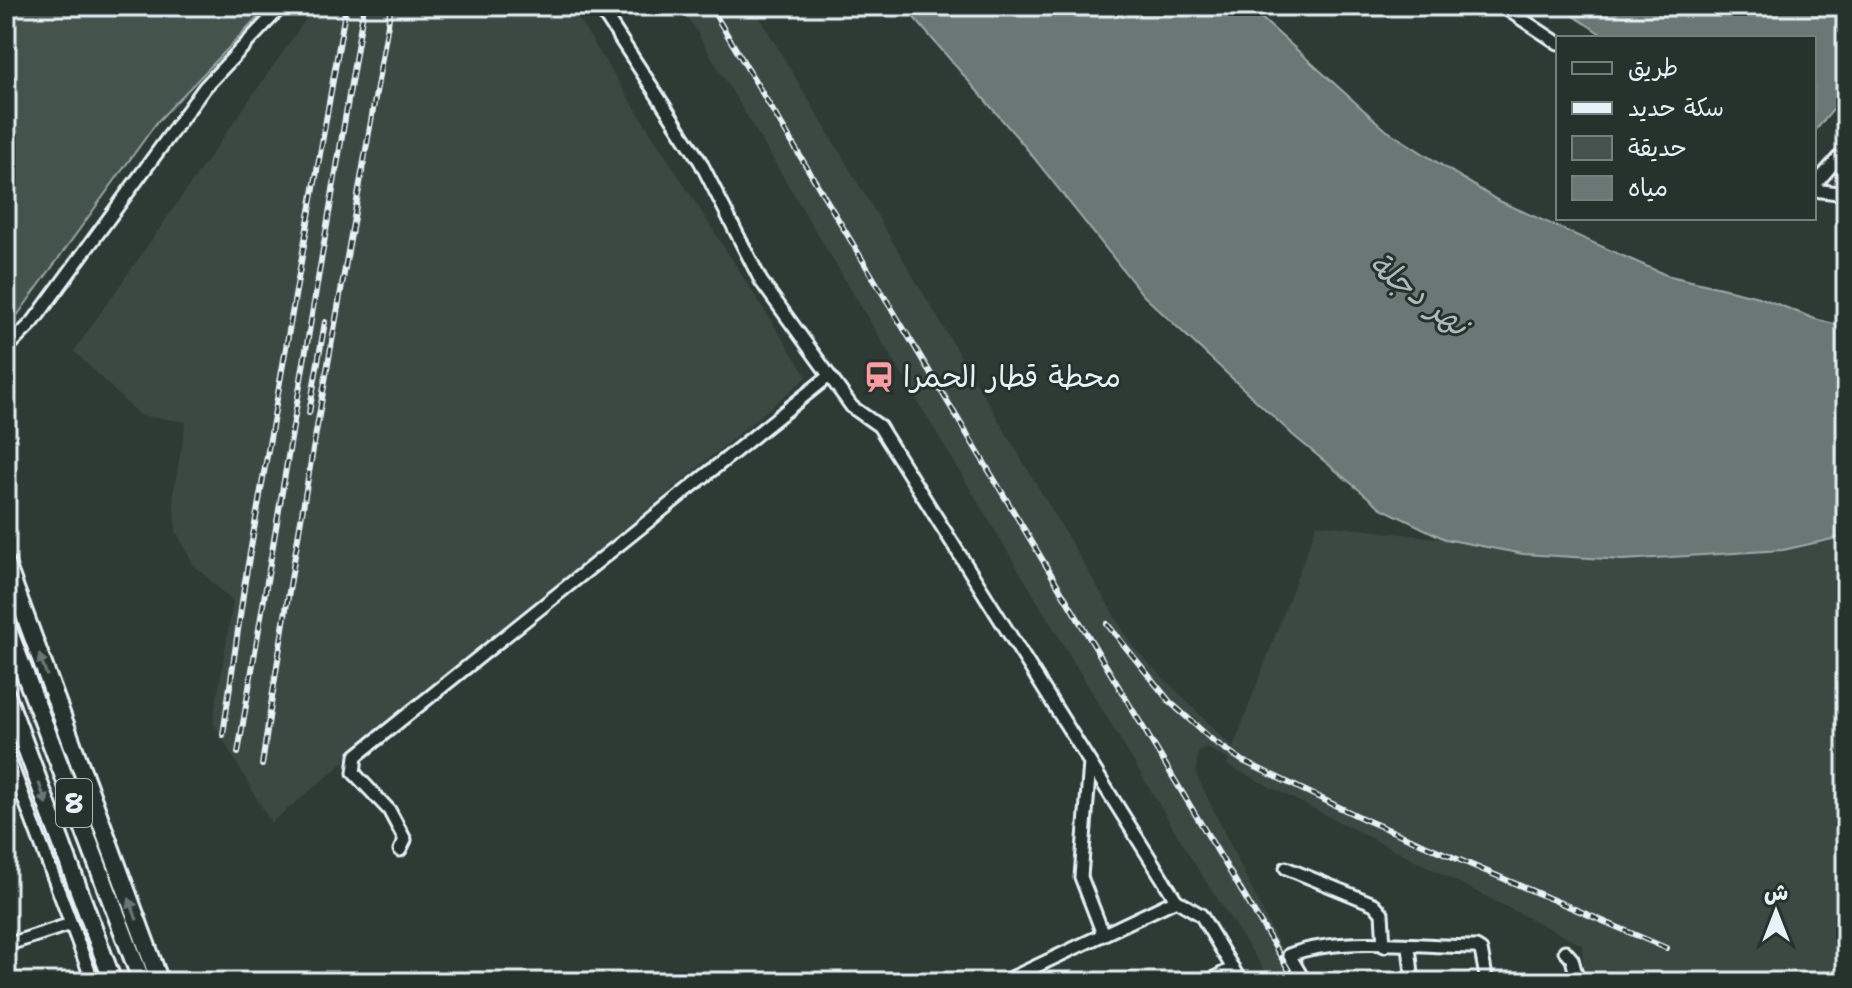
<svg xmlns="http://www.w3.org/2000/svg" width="1852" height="988" font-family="'Shantell Sans','Playpen Sans Arabic',sans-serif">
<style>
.built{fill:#3b4843}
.green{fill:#45524e;stroke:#96a2a3;stroke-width:2}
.water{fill:#6b7775;stroke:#9da8a9;stroke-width:2}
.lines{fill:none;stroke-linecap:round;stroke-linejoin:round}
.minor-casing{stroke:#e8f1f8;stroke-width:17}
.highway-casing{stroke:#e8f1f8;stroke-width:22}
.minor{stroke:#26332d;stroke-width:11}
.highway{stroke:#26332d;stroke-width:16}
.rail-casing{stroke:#e8f1f8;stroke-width:6}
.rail{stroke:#26332d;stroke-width:3;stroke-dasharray:9;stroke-linecap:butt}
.oneway{fill:#6a7674}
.labels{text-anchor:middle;stroke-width:6;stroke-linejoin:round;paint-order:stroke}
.shield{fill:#26332d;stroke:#aeb8bb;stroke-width:2}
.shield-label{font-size:28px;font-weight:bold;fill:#e8f1f8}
.poi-label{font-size:30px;fill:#e8f1f8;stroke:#26332d;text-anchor:start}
.water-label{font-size:32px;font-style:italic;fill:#b0babd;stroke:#26332d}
</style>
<rect width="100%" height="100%" fill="#2e3b35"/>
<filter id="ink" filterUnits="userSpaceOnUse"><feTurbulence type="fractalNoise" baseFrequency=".0125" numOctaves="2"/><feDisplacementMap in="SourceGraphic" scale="16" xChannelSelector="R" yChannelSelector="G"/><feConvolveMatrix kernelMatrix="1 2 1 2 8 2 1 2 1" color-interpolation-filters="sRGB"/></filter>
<g filter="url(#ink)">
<g class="built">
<polygon points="315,6 570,6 807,377 271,823 213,722 233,602 193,564 176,531 173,495 186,422 139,415 74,351"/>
<polygon points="681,6 753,6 1133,647 1233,748 1317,524 1445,539 1523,554 1623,560 1783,550 1846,536 1846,982 1584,982 1582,945 1227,765 1229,760 1206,747 1198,752 1196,774 1279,945 1301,982 1272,982 1199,871"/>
</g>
<polygon class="green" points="6,6 269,6 157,122 6,331"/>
<g class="water">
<polygon points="904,6 1248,6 1386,130 1497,200 1666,275 1759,297 1815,319 1846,327 1846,536 1783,550 1623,560 1523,554 1445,539 1381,508 1294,436 1143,295 1022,143"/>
<polygon points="1559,6 1846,6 1846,95 1814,132 1814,38 1607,38"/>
</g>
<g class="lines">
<defs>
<g id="minor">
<polyline points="599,6 700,161 761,281 852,407 879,426 1176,900 1201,915 1241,982"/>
<polyline points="1502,6 1558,43"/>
<polyline points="1814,186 1846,149"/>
<polyline points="1814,190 1846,194"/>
<polyline points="6,349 33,322 205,87 282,6"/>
<polyline points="6,751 93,982"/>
<polyline points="1090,763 1081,877 1103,934"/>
<polyline points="400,850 405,840 389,810 354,773 356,756 829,376"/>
<polyline points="1286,868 1374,904 1382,913 1384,946"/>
<polyline points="6,945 71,924"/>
<polyline points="1409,947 1413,982"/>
<polyline points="1565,951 1572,959 1578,982"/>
<polyline points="1003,982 1176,900"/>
<polyline points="1207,982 1233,968"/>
<path d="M1305 982 1289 955C1340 935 1421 947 1476 947L1481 950 1487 982"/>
</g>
<g id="highway">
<polyline points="6,564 160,982"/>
<polyline points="6,624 142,982"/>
<polyline points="6,694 113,982"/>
</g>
</defs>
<use href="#minor" class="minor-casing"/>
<use href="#highway" class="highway-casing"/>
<use href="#minor" class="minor"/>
<use href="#highway" class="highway"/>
<defs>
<g id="rail">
<polyline points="710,6 1296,982"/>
<polyline points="309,413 325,322"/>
<polyline points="1107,624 1170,702 1212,740 1243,761 1366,820 1666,948"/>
<polyline points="223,735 245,581 346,6"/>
<polyline points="238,753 364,6"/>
<path d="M262 765C299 511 348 259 391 6"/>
</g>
</defs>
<use href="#rail" class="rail-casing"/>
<use href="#rail" class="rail"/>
</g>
<defs><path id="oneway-solid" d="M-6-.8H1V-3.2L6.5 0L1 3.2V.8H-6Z" transform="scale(2)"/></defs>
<g class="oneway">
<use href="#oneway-solid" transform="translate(43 665) rotate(-110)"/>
<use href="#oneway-solid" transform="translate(43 794) rotate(70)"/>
<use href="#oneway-solid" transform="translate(133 909) rotate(-110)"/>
</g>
</g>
<defs>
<symbol id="station-bare" viewBox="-9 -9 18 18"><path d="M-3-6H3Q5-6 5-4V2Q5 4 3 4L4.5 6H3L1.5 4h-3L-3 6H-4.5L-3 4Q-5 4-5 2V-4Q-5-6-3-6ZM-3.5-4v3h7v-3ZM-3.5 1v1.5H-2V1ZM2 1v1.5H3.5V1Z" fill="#ff9aa2" stroke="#26332d" stroke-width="2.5" paint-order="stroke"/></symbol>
</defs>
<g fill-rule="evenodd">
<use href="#station-bare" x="857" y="355" width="44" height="44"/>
</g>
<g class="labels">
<rect class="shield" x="56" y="779" width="36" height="48" rx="6"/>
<g class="shield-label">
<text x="74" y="813">8</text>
</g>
<g class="poi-label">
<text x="903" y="387">محطة قطار الحمرا</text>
</g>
<g class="water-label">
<text transform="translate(1419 294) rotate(37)" y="11">نهر دجلة</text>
</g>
</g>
<rect width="1852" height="988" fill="none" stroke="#26332d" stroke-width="32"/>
<rect x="16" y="16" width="1820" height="956" fill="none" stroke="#e8f1f8" stroke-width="3" filter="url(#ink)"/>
<rect x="1556" y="36" width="260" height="184" fill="#26332d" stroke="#747f7e" stroke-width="2"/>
<rect x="1572" y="62" width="40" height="12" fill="#26332d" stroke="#747f7e" stroke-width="2"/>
<text x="1628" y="76" font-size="24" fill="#e8f1f8">طريق</text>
<rect x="1572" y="102" width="40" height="12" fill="#e8f1f8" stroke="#747f7e" stroke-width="2"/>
<text x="1628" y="116" font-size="24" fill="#e8f1f8">سكة حديد</text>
<rect x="1572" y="136" width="40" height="24" fill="#45524e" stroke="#747f7e" stroke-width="2"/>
<text x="1628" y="156" font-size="24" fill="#e8f1f8">حديقة</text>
<rect x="1572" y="176" width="40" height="24" fill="#6b7775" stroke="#747f7e" stroke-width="2"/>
<text x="1628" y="196" font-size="24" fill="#e8f1f8">مياه</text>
<g transform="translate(1776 912)" stroke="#26332d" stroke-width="6" paint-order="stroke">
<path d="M0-6L14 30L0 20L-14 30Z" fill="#e8f1f8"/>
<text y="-12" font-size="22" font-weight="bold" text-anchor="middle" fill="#e8f1f8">ش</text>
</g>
</svg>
